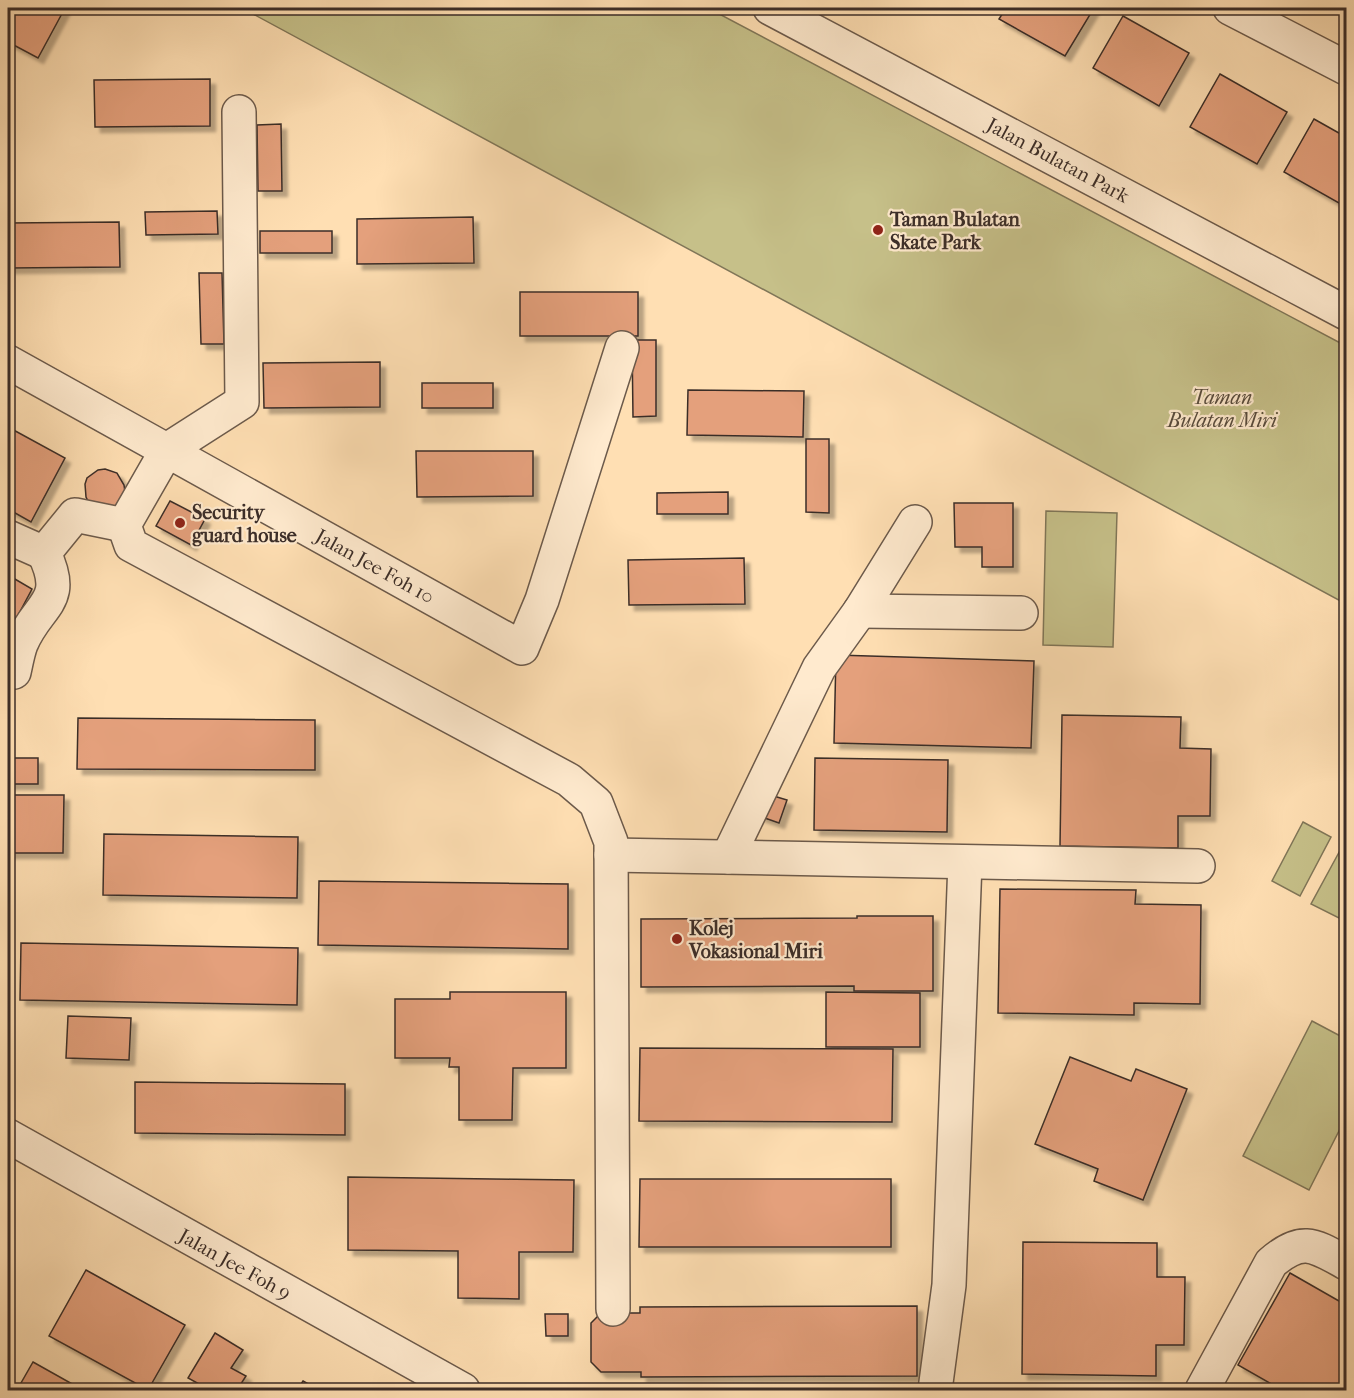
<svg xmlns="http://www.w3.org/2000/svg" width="1354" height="1398" font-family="'IM FELL French Canon',serif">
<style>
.green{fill:#c6c089;stroke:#807658;stroke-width:1.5}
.building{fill:#e4a07c;stroke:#3b2d28;stroke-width:1.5;filter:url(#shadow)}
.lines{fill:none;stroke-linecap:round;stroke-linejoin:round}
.minor-casing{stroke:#6c5a4b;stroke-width:36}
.minor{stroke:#ffeace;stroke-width:33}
.poi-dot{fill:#8f2418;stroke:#ffeace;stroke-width:2}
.labels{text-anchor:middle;stroke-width:4.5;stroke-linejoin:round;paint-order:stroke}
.street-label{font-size:20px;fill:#3b2d28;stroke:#ffeace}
.poi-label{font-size:20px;font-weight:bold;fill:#3b2d28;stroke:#ffeace;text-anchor:start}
.park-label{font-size:20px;font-style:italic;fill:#574a3b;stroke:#ffeace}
</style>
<defs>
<filter id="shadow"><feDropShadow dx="5.5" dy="5.5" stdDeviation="1.5" flood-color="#0004"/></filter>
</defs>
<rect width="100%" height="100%" fill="#ffdfb3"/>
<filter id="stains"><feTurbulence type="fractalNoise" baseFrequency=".00333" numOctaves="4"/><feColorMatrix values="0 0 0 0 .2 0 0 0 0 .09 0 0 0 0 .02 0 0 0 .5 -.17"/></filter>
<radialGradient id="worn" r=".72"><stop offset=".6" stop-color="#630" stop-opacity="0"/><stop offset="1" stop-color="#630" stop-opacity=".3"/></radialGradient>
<g class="green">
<polygon points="242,8 708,8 1346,346 1346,604"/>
<polygon points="1046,511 1117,513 1113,647 1043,645"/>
<polygon points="1303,822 1331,837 1300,896 1272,881"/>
<polygon points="1343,845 1346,847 1346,905 1339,918 1311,904"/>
<polygon points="1312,1021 1346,1039 1346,1117 1309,1190 1243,1156"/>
</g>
<g class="building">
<polygon points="8,8 65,8 38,58 8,42"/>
<polygon points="1006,8 1094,8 1065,56 999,19"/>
<polygon points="1123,16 1189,53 1159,106 1093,68"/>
<polygon points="1220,74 1287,112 1257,164 1190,127"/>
<polygon points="210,79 210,126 95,127 94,80"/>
<polygon points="1314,119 1346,137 1346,207 1284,172"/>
<polygon points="281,124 282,191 258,191 257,125"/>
<polygon points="217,211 218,234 146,235 145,212"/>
<polygon points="473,217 474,263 357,264 357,219"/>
<polygon points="119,222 120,267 8,268 8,223"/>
<rect x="260" y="231" width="72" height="22"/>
<polygon points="199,273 222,273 224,344 201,344"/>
<rect x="520" y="292" width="118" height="44"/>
<polygon points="632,340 656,340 656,416 633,417"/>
<polygon points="380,362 380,407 264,408 263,363"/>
<rect x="422" y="383" width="71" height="25"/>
<polygon points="688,390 804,391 803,437 687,435"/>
<polygon points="8,427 65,458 31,522 8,509"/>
<polygon points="806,439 829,439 829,513 806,512"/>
<polygon points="416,451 533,451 533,496 417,497"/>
<polygon points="105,469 117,473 124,485 125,492 119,503 114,507 89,503 86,497 85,484 87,478 98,470"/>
<polygon points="728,492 728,514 657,514 657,493"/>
<polygon points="170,501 205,519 191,545 156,526"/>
<polygon points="954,503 1013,503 1013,567 982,567 982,547 955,547"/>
<polygon points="744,558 745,604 629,605 628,560"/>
<polygon points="8,575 32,589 8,634"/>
<polygon points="836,655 1034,661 1031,748 834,743"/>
<polygon points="1062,715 1181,717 1180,748 1211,749 1210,816 1178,816 1178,848 1060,846"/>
<polygon points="78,718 315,720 315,770 77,769"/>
<rect x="8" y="758" width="30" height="26"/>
<polygon points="815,758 948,760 947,832 814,830"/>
<polygon points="767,794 787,800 779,823 759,816"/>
<polygon points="8,795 64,795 63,853 8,853"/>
<polygon points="104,834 298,837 297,898 103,895"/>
<polygon points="319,881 568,884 568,949 318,945"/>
<polygon points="1000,889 1136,890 1135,904 1201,905 1200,1004 1134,1003 1134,1015 998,1013"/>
<polygon points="857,916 933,916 933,991 854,991 854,986 641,987 641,919 857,918"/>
<polygon points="21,943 298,948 297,1005 20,1000"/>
<polygon points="450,992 566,992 566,1068 513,1068 512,1120 459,1120 459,1067 449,1067 450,1058 395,1058 395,999 450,999"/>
<polygon points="826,992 920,993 920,1047 826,1047"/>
<polygon points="68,1016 131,1018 129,1060 66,1058"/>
<polygon points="640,1048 893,1049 892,1122 639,1121"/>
<polygon points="1070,1057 1131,1081 1136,1069 1187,1089 1143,1200 1094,1181 1098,1169 1035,1144"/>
<polygon points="135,1082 345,1084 345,1135 135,1133"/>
<polygon points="348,1177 574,1180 573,1252 519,1252 519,1299 458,1298 458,1251 348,1250"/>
<polygon points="640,1179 891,1179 891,1247 639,1247"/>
<polygon points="1023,1242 1157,1243 1157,1277 1185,1277 1184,1345 1156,1345 1156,1376 1022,1374"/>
<polygon points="86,1270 185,1325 148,1390 49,1336"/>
<polygon points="1290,1273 1346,1305 1346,1390 1282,1390 1238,1365"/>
<polygon points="917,1306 917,1376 641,1377 641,1372 601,1372 591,1362 591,1323 601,1313 640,1313 640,1307"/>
<polygon points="545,1314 568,1314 568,1336 546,1336"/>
<polygon points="215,1333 243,1350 231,1368 246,1376 237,1390 210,1390 188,1378"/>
<polygon points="33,1362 83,1390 17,1390"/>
<polygon points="303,1381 319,1390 297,1390"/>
</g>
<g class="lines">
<defs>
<g id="minor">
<polyline points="770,8 1346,313"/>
<polyline points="1230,8 1346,68"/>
<polyline points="239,112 242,402 167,450 124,525 131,545 569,780 596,803 611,842 613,1309"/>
<polyline points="8,362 522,648 542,600 622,348"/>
<polyline points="8,537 44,553"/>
<polyline points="860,611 1021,613"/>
<path d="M8 669 14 672C16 663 18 652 21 644 38 603 68 603 44 553L75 515 124 525"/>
<polyline points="611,855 1198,866"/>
<polyline points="728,857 819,668 860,611 915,522"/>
<polyline points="8,1136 463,1390"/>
<polyline points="935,1390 949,1285 965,862"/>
<path d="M1202 1390 1271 1263C1302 1236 1314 1245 1346 1263"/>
</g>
</defs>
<use href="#minor" class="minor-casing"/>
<use href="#minor" class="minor"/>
</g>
<g class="poi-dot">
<circle cx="878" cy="230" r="6"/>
<circle cx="180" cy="523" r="6"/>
<circle cx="677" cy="939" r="6"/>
</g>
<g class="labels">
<g class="street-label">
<text transform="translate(1058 160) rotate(28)" y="7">Jalan Bulatan Park</text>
<text transform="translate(375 566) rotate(29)" y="7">Jalan Jee Foh 10</text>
<text transform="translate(235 1264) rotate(29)" y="7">Jalan Jee Foh 9</text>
</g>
<g class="poi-label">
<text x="890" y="226">Taman Bulatan<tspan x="890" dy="23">Skate Park</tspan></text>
<text x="192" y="519">Security<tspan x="192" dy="23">guard house</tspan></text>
<text x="689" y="935">Kolej<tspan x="689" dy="23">Vokasional Miri</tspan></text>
</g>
<g class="park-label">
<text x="1222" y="404">Taman<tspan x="1222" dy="23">Bulatan Miri</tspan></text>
</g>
</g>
<rect width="1354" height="1398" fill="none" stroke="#ffdfb3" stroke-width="30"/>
<rect x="9" y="9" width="1336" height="1380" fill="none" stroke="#3b2d28" stroke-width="3"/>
<rect x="15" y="15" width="1324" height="1368" fill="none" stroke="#3b2d28" stroke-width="1.5"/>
<rect width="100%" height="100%" filter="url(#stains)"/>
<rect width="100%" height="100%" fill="url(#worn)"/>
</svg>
